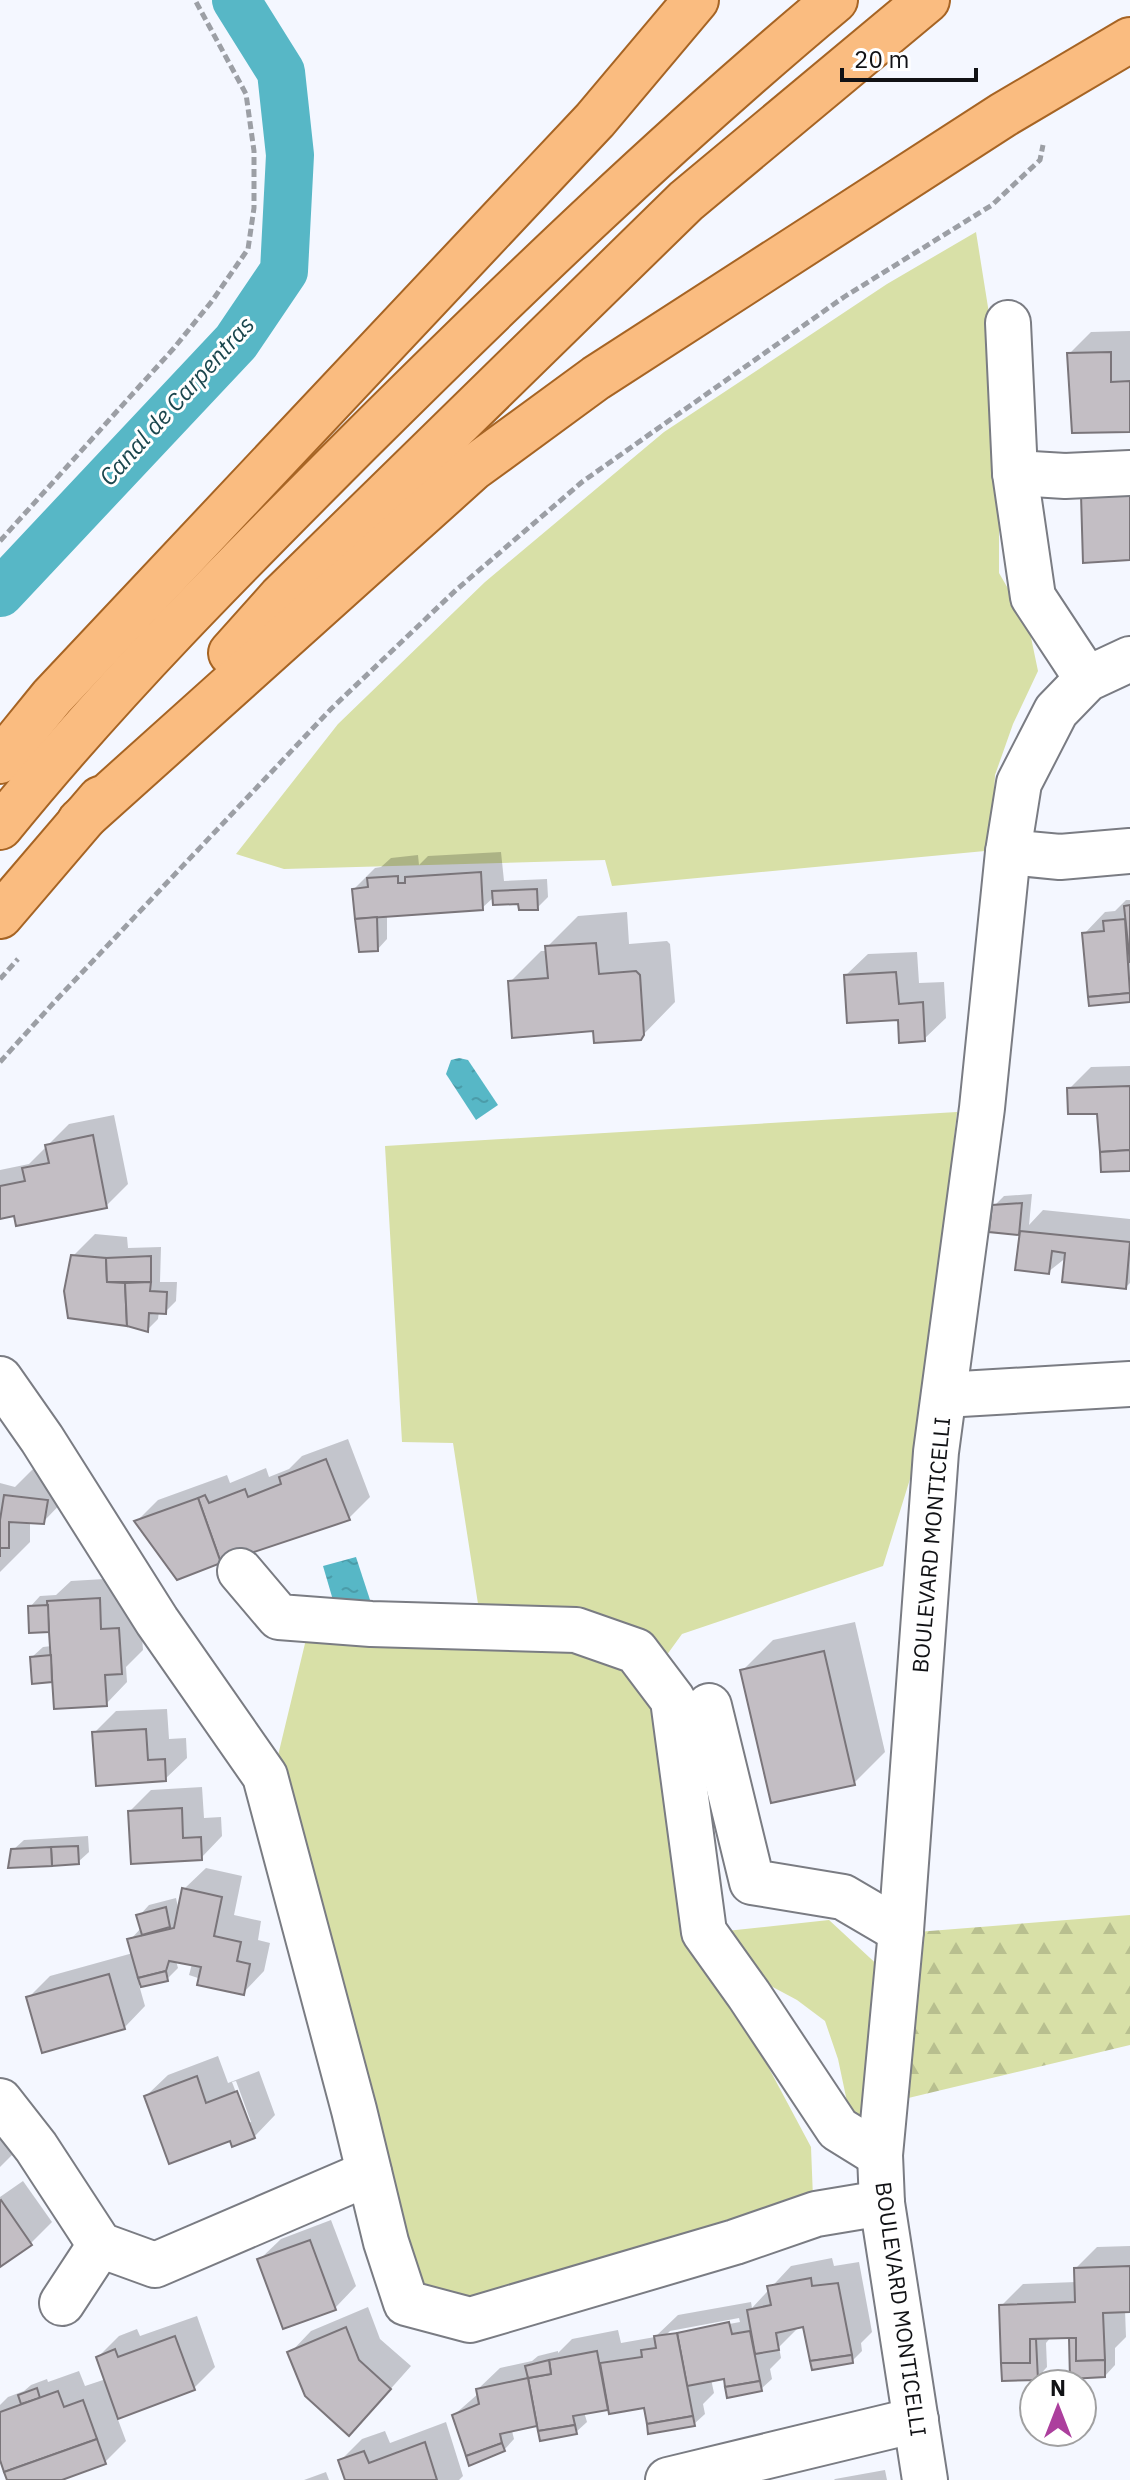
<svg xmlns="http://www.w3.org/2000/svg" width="1130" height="2480" font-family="'IBM Plex Sans',sans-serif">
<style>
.green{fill:#d8e0a7}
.forest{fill:url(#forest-firs)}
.water{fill:url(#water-ripples)}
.shadow{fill:#0003;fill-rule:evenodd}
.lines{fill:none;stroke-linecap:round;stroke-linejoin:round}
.canal{stroke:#57b7c6;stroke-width:48}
.building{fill:#c3bec4;stroke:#7a757a;stroke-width:2}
.minor-casing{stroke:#7a7c83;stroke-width:48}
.major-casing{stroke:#a66424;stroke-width:48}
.path{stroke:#9c9fa5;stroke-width:5;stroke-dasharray:8 4;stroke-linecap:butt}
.minor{stroke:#fff;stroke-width:44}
.major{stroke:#fabc80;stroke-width:44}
.labels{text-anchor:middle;stroke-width:6;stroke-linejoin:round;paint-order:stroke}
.street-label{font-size:22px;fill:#111215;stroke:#fff}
.water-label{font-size:24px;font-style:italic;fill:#1b464d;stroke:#fff}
</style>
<defs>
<pattern id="forest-firs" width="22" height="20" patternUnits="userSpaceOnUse" patternTransform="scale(2)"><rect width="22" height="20" fill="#d8e0a7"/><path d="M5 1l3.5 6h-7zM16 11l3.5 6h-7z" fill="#b8bf8f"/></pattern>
<pattern id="water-ripples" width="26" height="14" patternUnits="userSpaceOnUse" patternTransform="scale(2)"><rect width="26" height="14" fill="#57b7c6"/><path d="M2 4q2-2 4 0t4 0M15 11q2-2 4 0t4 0" fill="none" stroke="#4b9ca9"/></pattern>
</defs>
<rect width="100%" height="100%" fill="#f4f7ff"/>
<g class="green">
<polygon points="976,232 999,376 999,573 1028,623 1038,671 1013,724 995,775 993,821 985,851 612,886 605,860 284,869 236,854 338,724 485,582 664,432 887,284"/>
<polygon points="957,1112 919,1450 883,1566 682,1634 661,1663 740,2014 811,2147 813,2198 466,2304 417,2295 275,1768 308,1631 481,1623 453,1443 402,1442 385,1146"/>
<polygon points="829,1920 883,1970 861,2136 853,2130 838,2059 825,2021 797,2000 756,1978 717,1932"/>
</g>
<polygon class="forest" points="1130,1915 1130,2045 900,2100 917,1932"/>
<g class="water">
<polygon points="459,1058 468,1060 498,1105 476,1120 446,1074 451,1060"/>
<polygon points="356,1557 372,1606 335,1607 323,1566"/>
</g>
<g class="shadow">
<polygon points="1130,331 1130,430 1069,354 1091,332"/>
<polygon points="501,852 504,881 547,879 548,897 537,908 494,897 482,908 387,915 387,939 377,950 354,889 375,868 381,867 391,858 418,855 419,865 428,856"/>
<polygon points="1126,900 1130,900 1130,1000 1084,934 1105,912 1115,911"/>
<polygon points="627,912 629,944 667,941 670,944 675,1002 640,1038 595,1029 510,982 541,951 548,951 547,947 578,916"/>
<polygon points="917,952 919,983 944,982 946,1018 924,1039 846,975 868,954"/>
<polygon points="1130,1066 1130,1169 1099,1112 1069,1089 1091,1067"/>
<polygon points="114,1115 128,1184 106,1206 0,1217 0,1170 29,1164 69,1124"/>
<polygon points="1032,1194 1029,1225 1043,1210 1130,1219 1130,1283 1126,1287 1067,1257 1048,1272 1018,1269 1022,1230 1018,1233 994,1206 1004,1196"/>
<polygon points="95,1234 127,1237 128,1248 161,1247 160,1282 177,1282 176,1301 165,1312 159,1311 158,1319 148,1329 73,1256"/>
<polygon points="348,1439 370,1497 349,1518 137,1521 158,1500 227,1475 230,1483 266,1468 269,1477 289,1469 302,1456"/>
<polygon points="37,1465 74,1490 43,1522 30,1523 30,1542 0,1572 0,1483 15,1487"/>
<polygon points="121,1578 122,1608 140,1608 143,1650 126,1667 127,1682 106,1704 54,1680 34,1681 32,1657 43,1647 52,1646 51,1630 30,1607 40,1596 56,1595 71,1581"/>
<polygon points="855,1622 885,1752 854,1783 742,1671 773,1640"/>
<polygon points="167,1709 169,1739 186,1738 187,1758 165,1779 94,1733 116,1711"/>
<polygon points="202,1787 204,1818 221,1817 222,1836 201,1858 130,1811 151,1790"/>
<polygon points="88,1836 89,1852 78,1862 13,1850 24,1840"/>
<polygon points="206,1868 242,1876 234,1915 261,1921 258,1940 270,1943 264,1971 243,1993 189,1975 192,1964 176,1961 178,1968 167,1979 139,1985 145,2006 124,2028 28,1998 50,1976 133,1953 130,1940 142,1927 139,1916 149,1905 176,1898 179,1912 184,1889"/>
<path d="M218 2056 228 2083 259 2071 275 2115 254 2137 231 2139 146 2096 168 2075ZM236 2081 251 2122H247L232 2082Z"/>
<polygon points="6,2135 16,2151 0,2167 0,2139"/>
<polygon points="23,2181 52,2222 31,2243 0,2265 0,2197"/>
<polygon points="331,2220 356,2286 335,2308 259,2260 281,2239"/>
<polygon points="1130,2246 1130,2310 1125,2310 1126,2337 1115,2348 1115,2365 1105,2376 1071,2336 1051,2337 1046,2343 1047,2367 1037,2378 1001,2306 1023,2284 1076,2282 1076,2268 1097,2247"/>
<path d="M832 2258 834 2266 859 2262 872 2332 861 2343 862 2351 852 2361 805 2325 800 2326 779 2347 781 2358 770 2369 772 2379 761 2389 726 2377 711 2379 714 2393 703 2404 705 2414 694 2424 645 2406 610 2408 584 2412 587 2422 576 2432 539 2424 514 2429 512 2431 514 2439 504 2450 454 2415 479 2393 478 2389 500 2368 532 2361 538 2356 558 2351V2353L572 2339 618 2330 621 2343 655 2337 678 2315 751 2302 752 2308 791 2266ZM739 2318 740 2322 665 2336 670 2331Z"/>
<polygon points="368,2307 380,2339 411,2366 370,2412 290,2353 311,2331"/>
<polygon points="197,2316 215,2367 194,2388 117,2417 126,2441 105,2462 56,2480 9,2480 0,2454 0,2405 8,2397 24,2391 31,2385 47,2379 48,2382 79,2371 85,2386 106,2379 98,2357 119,2336 137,2329 140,2336"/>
<polygon points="446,2422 463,2476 459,2480 347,2480 340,2461 362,2439 385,2431 390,2443"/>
<polygon points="885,2470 887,2480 834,2480 835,2479"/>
<polygon points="326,2472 329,2480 304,2480"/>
</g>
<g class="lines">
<polyline class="canal" points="0,593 236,342 284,271 290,155 281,72 236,0"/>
</g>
<g class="building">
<polygon points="1111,352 1111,382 1130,381 1130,432 1072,433 1067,353"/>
<polygon points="1130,492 1130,560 1083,563 1081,495"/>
<polygon points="481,872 483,910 355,919 352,889 368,887 367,878 398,876 398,883 405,883 405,877"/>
<polygon points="537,889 538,910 519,910 518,904 493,905 492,891"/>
<polygon points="1130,905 1130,963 1124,906"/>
<polygon points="377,917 378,951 359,952 355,919"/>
<polygon points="1125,919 1130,993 1088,997 1082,933 1104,931 1103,921"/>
<polygon points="596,943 599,974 636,971 640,975 644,1035 641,1040 594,1043 593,1031 512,1038 508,981 548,978 545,946"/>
<polygon points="896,972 899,1004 923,1002 925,1041 899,1043 898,1020 847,1023 844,975"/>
<polygon points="1130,993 1130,1002 1089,1006 1088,997"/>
<polygon points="1130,1086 1130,1150 1100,1152 1097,1114 1068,1114 1067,1088"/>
<polygon points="93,1135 107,1208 16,1226 14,1216 0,1219 0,1186 25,1181 22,1168 49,1163 45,1145"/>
<polygon points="1130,1150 1130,1171 1101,1172 1100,1152"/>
<polygon points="1022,1203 1019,1235 989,1232 992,1205"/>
<polygon points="1020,1231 1130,1242 1126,1289 1062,1282 1065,1253 1052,1251 1049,1274 1015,1270"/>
<polygon points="71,1255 106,1258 107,1282 125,1283 127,1326 68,1318 64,1291"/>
<polygon points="151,1256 151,1282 107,1282 106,1258"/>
<polygon points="151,1282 150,1291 167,1292 166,1314 149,1313 148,1332 127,1326 125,1283"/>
<polygon points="326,1459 350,1520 221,1563 198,1498 205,1495 209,1503 245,1489 248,1497 281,1484 279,1477"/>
<polygon points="4,1495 48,1500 44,1524 9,1522 9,1548 0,1548 0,1557 0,1520"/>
<polygon points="198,1498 221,1563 177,1580 134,1521"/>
<polygon points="100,1598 101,1629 119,1628 122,1674 105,1675 107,1706 54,1709 47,1601"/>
<polygon points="48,1605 49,1632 29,1633 28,1606"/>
<polygon points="824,1651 855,1785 771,1803 740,1670"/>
<polygon points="51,1655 52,1682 32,1684 30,1657"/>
<polygon points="146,1729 148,1760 165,1759 166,1781 96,1786 92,1732"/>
<polygon points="182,1808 183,1838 201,1837 202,1860 131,1864 128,1811"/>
<polygon points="78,1846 79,1864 52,1866 51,1847"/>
<polygon points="51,1847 52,1866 8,1868 11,1849"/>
<polygon points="182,1888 222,1897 214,1936 241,1942 237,1961 250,1964 244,1995 197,1985 201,1967 169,1961 166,1971 138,1978 127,1939 174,1928"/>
<polygon points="166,1907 170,1927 142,1935 136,1915"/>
<polygon points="166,1971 168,1981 141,1987 138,1978"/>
<polygon points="109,1974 125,2029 42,2053 26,1997"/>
<polygon points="197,2076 206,2103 237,2091 255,2138 232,2147 230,2141 169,2164 144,2096"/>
<polygon points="1,2200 32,2245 0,2267 0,2201"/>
<polygon points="310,2240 336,2310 283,2329 257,2259"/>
<polygon points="1130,2266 1130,2312 1103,2313 1105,2360 1076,2361 1076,2338 1069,2338 1030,2339 1030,2363 1001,2363 999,2305 1075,2302 1074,2268"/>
<polygon points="811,2278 812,2286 838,2283 852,2355 810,2361 803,2327 776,2333 779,2350 755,2354 747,2310 771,2305 767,2286"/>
<polygon points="729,2322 732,2334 750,2331 760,2381 725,2387 724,2379 687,2386 677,2333"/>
<polygon points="346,2327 359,2360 391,2389 349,2436 305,2396 287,2352"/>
<polygon points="677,2333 693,2416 647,2424 644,2408 609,2414 600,2363 642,2357 641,2350 656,2348 654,2336"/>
<polygon points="175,2336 195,2390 118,2419 96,2357 115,2349 118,2357"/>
<polygon points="1069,2338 1076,2338 1076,2361 1105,2360 1105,2377 1070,2379"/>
<polygon points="1030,2339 1036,2339 1038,2380 1002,2381 1001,2363 1030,2363"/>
<polygon points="597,2351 608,2410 573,2416 575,2425 538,2431 528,2378 551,2374 549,2360"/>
<polygon points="852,2355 853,2363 812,2370 810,2361"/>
<polygon points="549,2360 551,2374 528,2378 525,2366"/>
<polygon points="528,2378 537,2426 500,2434 502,2443 466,2456 452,2415 479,2404 476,2389"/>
<polygon points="760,2381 762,2391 727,2398 725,2387"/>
<polygon points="37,2388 40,2398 21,2404 18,2395"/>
<polygon points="58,2391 64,2407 83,2400 97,2439 4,2472 0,2460 0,2412"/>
<polygon points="693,2416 695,2426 648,2434 647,2424"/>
<polygon points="575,2425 577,2434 540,2441 538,2431"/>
<polygon points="97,2439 106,2464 62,2480 7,2480 4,2472"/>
<polygon points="425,2442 437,2480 345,2480 338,2460 364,2451 369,2463"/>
<polygon points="502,2443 505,2451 469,2466 466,2456"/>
</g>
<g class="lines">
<defs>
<g id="minor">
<polyline points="1008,323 1015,473 1033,597 1087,679"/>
<polyline points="1015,473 1065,476 1130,473"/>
<polyline points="1008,852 1060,857 1130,851"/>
<polyline points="0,1379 42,1439 157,1621 265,1776 354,2110 386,2242 406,2303 470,2320 735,2242 816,2214 882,2203"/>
<polyline points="944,1395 1130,1384"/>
<polyline points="240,1571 279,1617 371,1624 576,1630 636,1651 673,1700 704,1932 749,1995 838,2129 880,2155"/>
<polyline points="709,1706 752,1882 843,1897 901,1931"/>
<polyline points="0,2101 36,2147 100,2245 155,2265 369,2173"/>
<polyline points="62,2303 100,2245"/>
<polyline points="668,2480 916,2420"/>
<polyline points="925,2480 882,2203 880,2155 901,1931 936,1452 982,1108 1008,852 1019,783 1056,711 1087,679 1130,659"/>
</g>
<g id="major">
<polyline points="231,653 281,597 686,201 927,0"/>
<polyline points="0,761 52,697 595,120 696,0"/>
<polyline points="80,821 473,468 596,378 1003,115 1130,40"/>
<path d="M0 827C111 690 237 564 362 439 515 287 670 138 835 0"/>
<polyline points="0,916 100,799"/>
</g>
</defs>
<use href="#minor" class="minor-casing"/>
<use href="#major" class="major-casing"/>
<g class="path">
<polyline points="0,541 174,348 212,301 248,249 254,208 254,151 246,94 195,0"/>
<polyline points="0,979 18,959"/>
<polyline points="0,1062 58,998 331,709 456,590 582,482 844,297 992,205 1040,160 1043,145"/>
</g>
<use href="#minor" class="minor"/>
<use href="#major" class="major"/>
</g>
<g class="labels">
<g class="street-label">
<text transform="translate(931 1545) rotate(-85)" y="8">BOULEVARD MONTICELLI</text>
<text transform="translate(901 2309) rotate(82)" y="8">BOULEVARD MONTICELLI</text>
</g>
<g class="water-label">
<text transform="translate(177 401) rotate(-48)" y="8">Canal de Carpentras</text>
</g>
</g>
<g transform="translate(1058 2408)"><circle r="38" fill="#ffffff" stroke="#a0a0a1" stroke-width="2"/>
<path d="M0-6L14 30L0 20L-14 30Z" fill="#ac3f9d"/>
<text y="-12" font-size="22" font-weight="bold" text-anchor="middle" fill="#111215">N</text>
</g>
<path d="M842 68v12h134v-12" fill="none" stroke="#111215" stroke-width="4"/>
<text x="854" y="68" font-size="24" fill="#111215" stroke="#ffffff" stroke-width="6" paint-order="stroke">20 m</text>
</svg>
